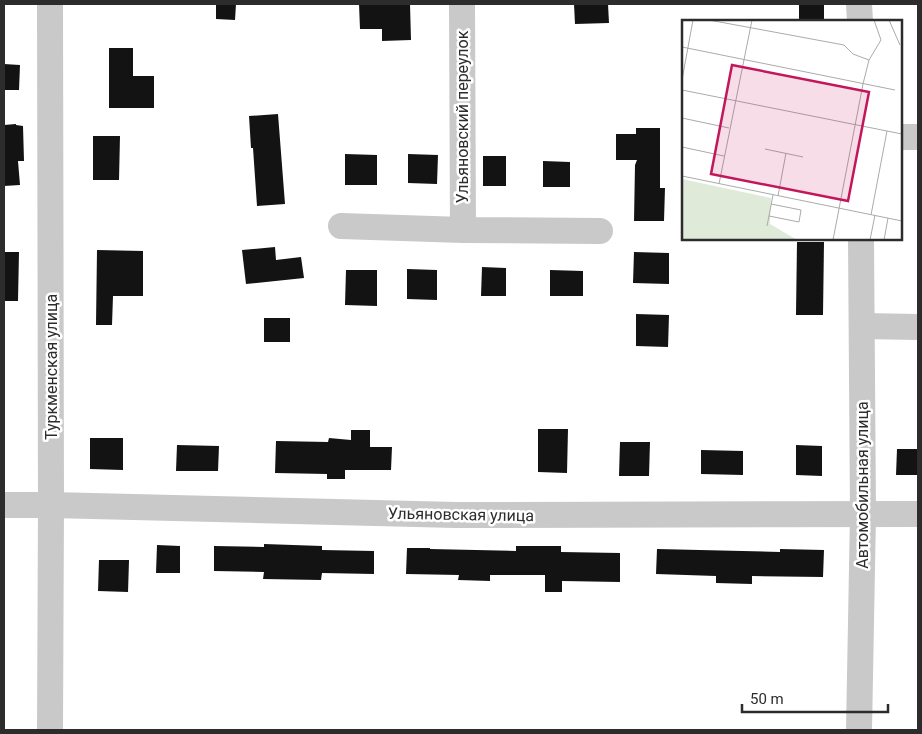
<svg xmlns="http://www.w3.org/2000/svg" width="922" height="734" font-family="Roboto,sans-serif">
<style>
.building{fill:#131313}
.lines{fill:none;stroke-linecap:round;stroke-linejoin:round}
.minor{stroke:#c9c9c9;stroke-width:26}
.labels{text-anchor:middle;stroke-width:5;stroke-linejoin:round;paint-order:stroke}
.street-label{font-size:16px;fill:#2c2c2c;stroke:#fff}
.inset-road{fill:none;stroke:#ababab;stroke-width:1}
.view{fill:#c2185b;fill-opacity:0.15;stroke:#c2185b;stroke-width:2.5}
.inset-edge{fill:none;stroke:#2c2c2c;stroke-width:2.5}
</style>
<rect width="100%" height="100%" fill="#fff"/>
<g class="building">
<polygon points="216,4 236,4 235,20 216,19"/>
<polygon points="359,4 410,4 411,40 382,41 382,29 360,29"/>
<polygon points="574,4 608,4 609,23 575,24"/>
<polygon points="799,4 824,4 824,20 799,19"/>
<polygon points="109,48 133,48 133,76 154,76 154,108 109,108"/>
<polygon points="4,64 20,65 19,90 4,90"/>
<polygon points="278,114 285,204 257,206 253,148 251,148 249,116"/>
<polygon points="16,124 16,125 23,126 24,161 18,161 20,185 4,186 4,125"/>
<polygon points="636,128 660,128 660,188 665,188 664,221 634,221 635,165 637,160 616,160 616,134 636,134"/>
<polygon points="93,136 120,136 119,180 93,180"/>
<polygon points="345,154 377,155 377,185 345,185"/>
<polygon points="408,154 438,155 437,184 408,183"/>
<rect x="483" y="156" width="23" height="30"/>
<polygon points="543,161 570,162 570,187 543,187"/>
<polygon points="797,242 824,242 823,315 796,315"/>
<polygon points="275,247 276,260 301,257 304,278 246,284 242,250"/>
<polygon points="97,250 143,251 143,296 113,296 112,325 96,325"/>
<polygon points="4,252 19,252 18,301 4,301"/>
<polygon points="634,252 669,253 669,284 633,283"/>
<polygon points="482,267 506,268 506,296 481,296"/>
<polygon points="407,269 437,270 437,300 407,299"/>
<polygon points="346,270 377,270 377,306 345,305"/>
<polygon points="550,270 583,271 583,296 550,296"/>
<polygon points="636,314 669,315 668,347 636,346"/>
<rect x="264" y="318" width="26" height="24"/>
<polygon points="538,429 568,429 567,473 538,472"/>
<polygon points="351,430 370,430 370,447 392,447 391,470 345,470 345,479 327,479 327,474 275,473 276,441 328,442 329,438 351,440"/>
<polygon points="90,438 123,438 123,470 90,469"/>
<polygon points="620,442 650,442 649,476 619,476"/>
<polygon points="177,445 219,446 218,471 176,471"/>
<polygon points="796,445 822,446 822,476 796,475"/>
<polygon points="897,449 918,449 918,475 896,475"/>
<polygon points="701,450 743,451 743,475 701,474"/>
<polygon points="264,544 322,546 322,550 374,551 374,574 322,573 321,580 263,579 264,572 214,571 214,546 264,547"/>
<polygon points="157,545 180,546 180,573 156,573"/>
<polygon points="516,546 561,546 561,552 620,553 620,582 562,581 562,592 545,592 545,575 490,575 490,581 458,580 459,575 406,574 407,548 430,548 430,549 516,551"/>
<polygon points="657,549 780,552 780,549 824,550 823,577 752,576 752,584 716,583 716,576 656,574"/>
<polygon points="99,560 129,560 128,592 98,591"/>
</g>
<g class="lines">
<g class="minor">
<polyline points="50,4 51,505 50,730"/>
<polyline points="462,4 463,230"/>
<polyline points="859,4 860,21"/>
<polyline points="901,137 918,137"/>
<polyline points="341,226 463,230 600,231"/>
<polyline points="862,326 918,327"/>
<polyline points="4,505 51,505 456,515 918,514"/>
<polyline points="859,730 863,514 861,239"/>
</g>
</g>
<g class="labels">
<g class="street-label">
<text transform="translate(462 117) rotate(-90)" y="6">Ульяновский переулок</text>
<text transform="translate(51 367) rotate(-90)" y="6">Туркменская улица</text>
<text transform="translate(862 485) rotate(-90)" y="6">Автомобильная улица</text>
<text transform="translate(461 514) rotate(1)" y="6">Ульяновская улица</text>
</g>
</g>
<g transform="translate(682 20)">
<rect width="220" height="220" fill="#fff"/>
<path d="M0 159 89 178 88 204 115 220H0Z" fill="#e0ead9"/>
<path class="inset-road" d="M27 0 162 25 171 34 187 40M207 0 218 25M0 27 213 70M0 60 11 0M0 70 220 114M0 98 47 108M0 127 42 136M83 129 121 137M0 156 220 201M37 164 70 0M96 176 104 133M189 195 205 111M87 196 117 202 119 190 89 184M85 206 91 175M151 220 181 64 187 40 199 20 192 0M188 220 193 195M202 220 206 198"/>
<path class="view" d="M50 45 187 72 166 181 29 154Z"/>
<rect width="220" height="220" class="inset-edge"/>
</g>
<rect width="922" height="734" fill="none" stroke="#2c2c2c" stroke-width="10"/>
<path d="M742 704v8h146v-8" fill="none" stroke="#2c2c2c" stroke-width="2.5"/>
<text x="750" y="704" font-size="15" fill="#2c2c2c" stroke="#ffffff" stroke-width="4" paint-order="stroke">50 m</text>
</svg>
